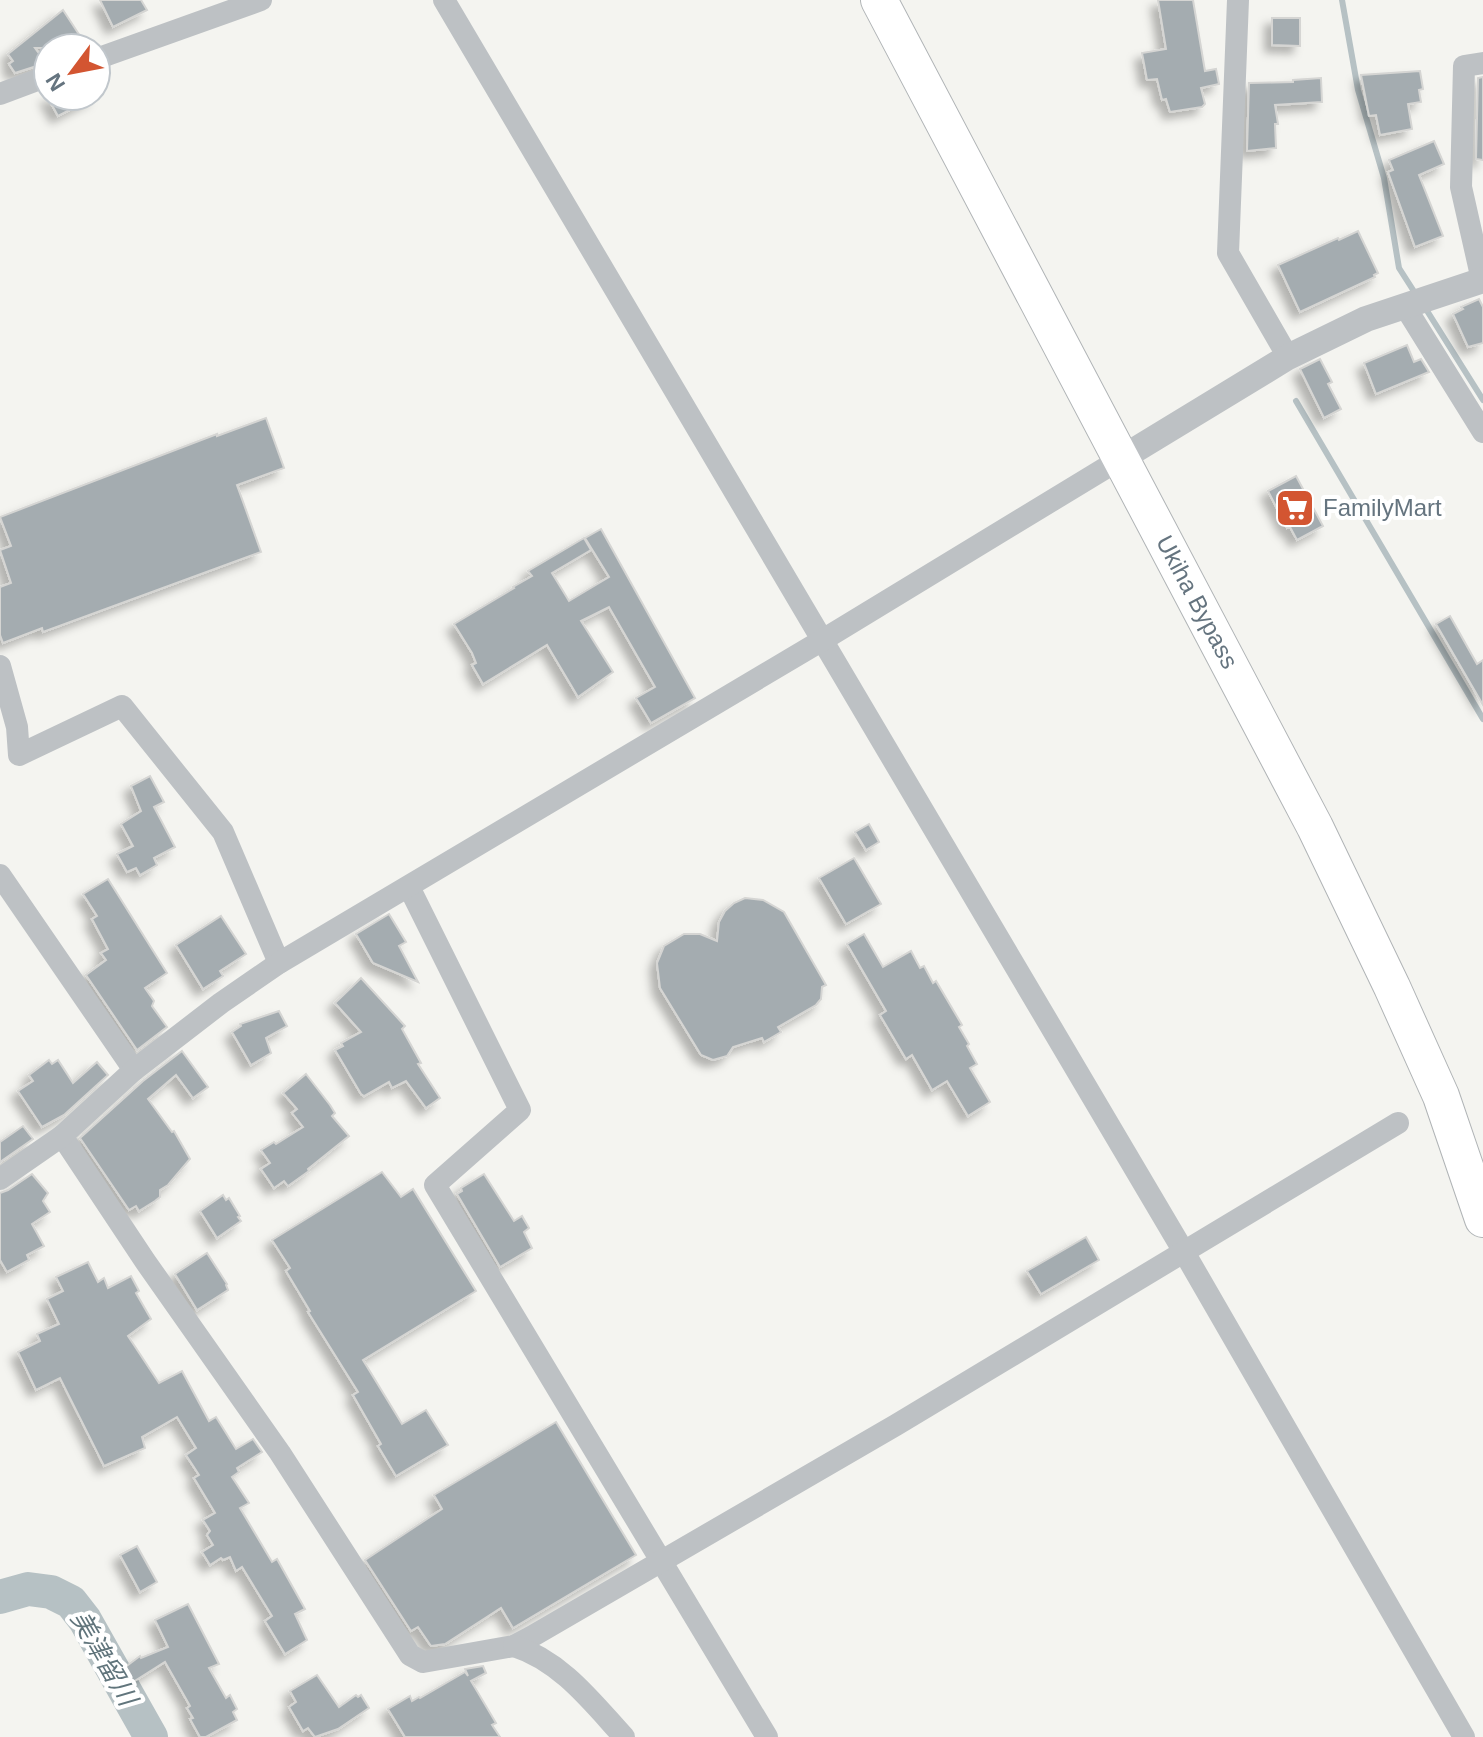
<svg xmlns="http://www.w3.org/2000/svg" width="1483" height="1737" font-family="Helvetica,'Noto Sans JP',sans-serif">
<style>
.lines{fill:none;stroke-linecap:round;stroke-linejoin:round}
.stream{stroke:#b6c1c4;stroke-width:6}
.river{stroke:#b6c1c4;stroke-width:34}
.building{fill:#a4acb0;stroke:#d5d5d3;stroke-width:2;filter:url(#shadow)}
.trunk-casing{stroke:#b0b4b6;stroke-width:38}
.minor{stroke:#bdc1c4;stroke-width:22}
.tertiary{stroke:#bdc1c4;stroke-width:26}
.trunk{stroke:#fff;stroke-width:36}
.labels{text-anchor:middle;stroke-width:8;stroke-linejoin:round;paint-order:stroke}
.poi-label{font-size:24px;fill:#65747f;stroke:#fff;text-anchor:start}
.street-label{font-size:24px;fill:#65747f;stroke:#fff}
.water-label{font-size:26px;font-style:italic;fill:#61757c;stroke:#fff}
</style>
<defs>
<filter id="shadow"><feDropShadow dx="-7" dy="7" stdDeviation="4" flood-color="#0004"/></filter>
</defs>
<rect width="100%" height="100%" fill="#f4f4f0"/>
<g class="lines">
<g class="stream">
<polyline points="1342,0 1358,90 1384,178 1399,268 1415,293"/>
<polyline points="1424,306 1483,400"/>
<polyline points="1296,401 1483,719"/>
</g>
<polyline class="river" points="0,1597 28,1589 51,1592 71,1602 85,1620 151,1737"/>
</g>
<g class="building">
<polygon points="100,0 141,0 147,10 113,27"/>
<polygon points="1158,0 1193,0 1205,71 1216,69 1219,84 1201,88 1205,104 1202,107 1170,112 1166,99 1162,100 1157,79 1147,80 1142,53 1166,49"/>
<polygon points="63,10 84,42 76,48 35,48 46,63 15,73 9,64 13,61 8,54"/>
<polygon points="1272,18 1300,18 1300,46 1272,45"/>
<polygon points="1420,71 1423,89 1419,90 1421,102 1408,104 1412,129 1380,135 1376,115 1369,116 1361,75"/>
<polygon points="1483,77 1483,160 1476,159 1478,78"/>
<polygon points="1321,78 1322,102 1275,105 1278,124 1275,124 1276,148 1247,151 1249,83 1293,82 1293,80"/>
<polygon points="47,96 97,96 58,116"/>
<polygon points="1434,141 1444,164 1419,175 1443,236 1415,247 1388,172 1393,170 1389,160"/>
<polygon points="1358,231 1378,273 1374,275 1375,277 1300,312 1278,265 1338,238 1339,240"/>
<polygon points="1479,299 1483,307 1483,343 1468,347 1453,314 1463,309 1461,307"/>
<polygon points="1407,345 1414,362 1421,359 1429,372 1376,394 1364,363"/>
<polygon points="1320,359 1332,382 1328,384 1341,409 1324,418 1300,369"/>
<polygon points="266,418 284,468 237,485 261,552 43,632 42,628 3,643 0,635 0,587 11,583 0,550 11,546 0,517 217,434 217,436"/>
<polygon points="1296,476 1323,526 1297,540 1290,527 1287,528 1268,491"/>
<polygon points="601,529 695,698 651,723 636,698 655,687 609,607 581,621 613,672 578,697 547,645 483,684 472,665 476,663 472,653 454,624 514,588 513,587 532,576 528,571 584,538 591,550 552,573 569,601 609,577 585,538"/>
<polygon points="1450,616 1477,664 1483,660 1483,705 1436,624"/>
<polygon points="150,776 164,802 154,807 175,847 154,858 157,865 140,875 136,868 127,872 117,854 133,846 121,824 141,811 131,786"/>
<polygon points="869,824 879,842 866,850 855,832"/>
<polygon points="854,858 881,904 846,924 819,878"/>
<polygon points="108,879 167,973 145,988 154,1001 152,1006 167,1027 137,1050 86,975 106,960 101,953 108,949 92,919 97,916 83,894"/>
<polygon points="745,898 763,900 784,912 826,985 822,987 821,999 816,1005 778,1027 781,1032 764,1042 762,1038 733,1047 727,1056 713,1060 701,1055 660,988 657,963 664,946 684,934 700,934 717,941 719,922 725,911 734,903"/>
<polygon points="389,914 406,942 399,946 418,982 373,963 356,934"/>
<polygon points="221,916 246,954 220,971 223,976 203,989 176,945"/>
<polygon points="864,934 883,967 911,951 920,968 924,966 933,983 936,981 962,1025 959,1027 969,1044 967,1046 977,1064 970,1068 990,1102 968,1116 947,1081 932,1090 912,1055 906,1059 880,1015 886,1011 847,944"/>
<polygon points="361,978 405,1026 402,1029 421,1063 418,1064 440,1098 426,1108 406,1081 392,1088 389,1082 364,1096 361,1094 335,1050 343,1046 341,1043 361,1032 335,1003"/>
<polygon points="279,1011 287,1026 266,1038 271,1053 251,1065 232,1032 241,1026 240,1024"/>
<polygon points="182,1051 208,1087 193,1098 176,1075 148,1099 172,1132 174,1131 190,1159 168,1185 160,1190 160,1197 155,1201 139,1211 136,1206 129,1210 80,1138 143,1081"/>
<polygon points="49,1060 52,1064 58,1060 73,1083 97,1062 108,1075 64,1115 42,1127 18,1091 33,1081 29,1075"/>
<polygon points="306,1074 330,1105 335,1113 332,1116 349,1136 308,1169 309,1171 288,1186 284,1181 274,1188 261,1169 270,1163 261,1150 274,1142 276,1144 303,1127 292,1113 297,1109 283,1093"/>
<polygon points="23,1126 33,1139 0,1162 0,1142"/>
<polygon points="382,1172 401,1197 413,1189 476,1291 363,1360 402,1424 426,1410 448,1445 396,1476 378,1446 381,1444 353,1395 358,1392 308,1312 310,1311 286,1271 290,1268 272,1240"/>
<polygon points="32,1174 48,1193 43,1201 50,1212 32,1224 44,1246 27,1255 29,1260 7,1272 0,1260 0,1193 8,1190"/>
<polygon points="484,1174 514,1221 522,1216 529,1228 524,1232 532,1248 500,1267 457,1194 462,1191 461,1188"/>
<polygon points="223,1195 226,1200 229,1198 240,1216 238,1217 241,1221 217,1238 200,1211"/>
<polygon points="1086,1237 1099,1260 1041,1294 1027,1271"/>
<polygon points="207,1253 227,1284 226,1285 228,1290 197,1310 175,1274"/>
<polygon points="88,1262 98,1282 104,1278 108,1288 131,1276 139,1291 136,1293 151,1319 128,1336 159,1383 182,1371 209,1421 216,1417 236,1449 253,1439 262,1452 237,1468 239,1472 232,1477 249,1503 240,1508 272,1562 277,1559 305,1609 295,1614 307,1640 285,1654 265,1621 272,1616 242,1567 236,1571 230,1557 223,1560 221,1558 210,1565 202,1552 213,1545 207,1535 210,1531 203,1520 215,1513 194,1478 199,1475 186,1455 196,1448 177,1417 142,1437 145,1448 104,1466 60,1378 36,1390 18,1352 40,1341 37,1334 59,1324 47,1299 63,1291 56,1277"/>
<polygon points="556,1422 636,1555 513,1628 501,1608 445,1644 431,1646 418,1627 411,1631 365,1560 442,1509 434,1495"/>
<polygon points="137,1546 157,1582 140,1592 120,1555"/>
<polygon points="188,1604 219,1664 209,1668 226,1698 230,1695 237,1709 233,1712 237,1720 206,1737 200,1737 190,1719 193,1718 187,1708 190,1706 165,1662 133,1682 124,1668 140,1656 141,1658 168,1647 155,1620"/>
<polygon points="483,1666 486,1673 471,1681 496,1723 492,1725 500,1737 405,1737 388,1709 410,1696 412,1701 419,1697 420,1698 465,1672 468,1676 465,1669"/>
<polygon points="317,1675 339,1707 356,1695 358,1697 361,1695 369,1708 338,1729 315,1737 308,1728 303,1731 289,1707 296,1702 290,1691"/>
</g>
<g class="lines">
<defs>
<polyline id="trunk" points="879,0 1315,827 1392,987 1441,1096 1483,1219"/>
</defs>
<use href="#trunk" class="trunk-casing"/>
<g class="minor">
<polyline points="444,0 1184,1252 1464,1737"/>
<polyline points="1238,0 1228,253 1288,357"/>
<polyline points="96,59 261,0"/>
<polyline points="0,94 48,76"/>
<polyline points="1482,280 1461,187 1464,66 1483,63"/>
<polyline points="1404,305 1483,432"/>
<polyline points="0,666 17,727 19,755 122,706 223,832 279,963"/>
<polyline points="0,875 134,1070"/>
<polyline points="409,887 520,1110 435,1185 767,1737"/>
<polyline points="62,1136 145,1261 280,1453 410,1655 423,1662 514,1646 531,1637 896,1425 1398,1123"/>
<polyline points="0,1179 62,1136 134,1070 221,1003 279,963 821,641 1122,458"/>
<path d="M514 1646C561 1661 592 1702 624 1737"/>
</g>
<polyline class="tertiary" points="1122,458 1288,357 1366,319 1483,280"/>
<use href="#trunk" class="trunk"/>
</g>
<defs>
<symbol id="supermarket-square" viewBox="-11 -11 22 22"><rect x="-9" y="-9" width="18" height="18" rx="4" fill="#d35531" stroke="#fff"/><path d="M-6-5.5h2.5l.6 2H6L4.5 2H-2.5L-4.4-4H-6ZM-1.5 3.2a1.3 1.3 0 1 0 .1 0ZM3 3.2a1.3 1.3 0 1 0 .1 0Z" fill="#fff"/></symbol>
</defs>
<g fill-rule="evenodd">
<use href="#supermarket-square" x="1273" y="486" width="44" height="44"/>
</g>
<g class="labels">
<g class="poi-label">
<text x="1323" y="516">FamilyMart</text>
</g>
<g class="street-label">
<text transform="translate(1197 602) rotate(62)" y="8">Ukiha Bypass</text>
</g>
<g class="water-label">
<text transform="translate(104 1658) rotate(60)" y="9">美津留川</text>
</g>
</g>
<g transform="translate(72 72) rotate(238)"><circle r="38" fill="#ffffff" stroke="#c1c7cc" stroke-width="2"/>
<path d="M0-6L14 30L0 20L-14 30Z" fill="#d35531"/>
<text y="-12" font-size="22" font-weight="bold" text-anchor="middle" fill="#65747f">N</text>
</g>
</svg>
